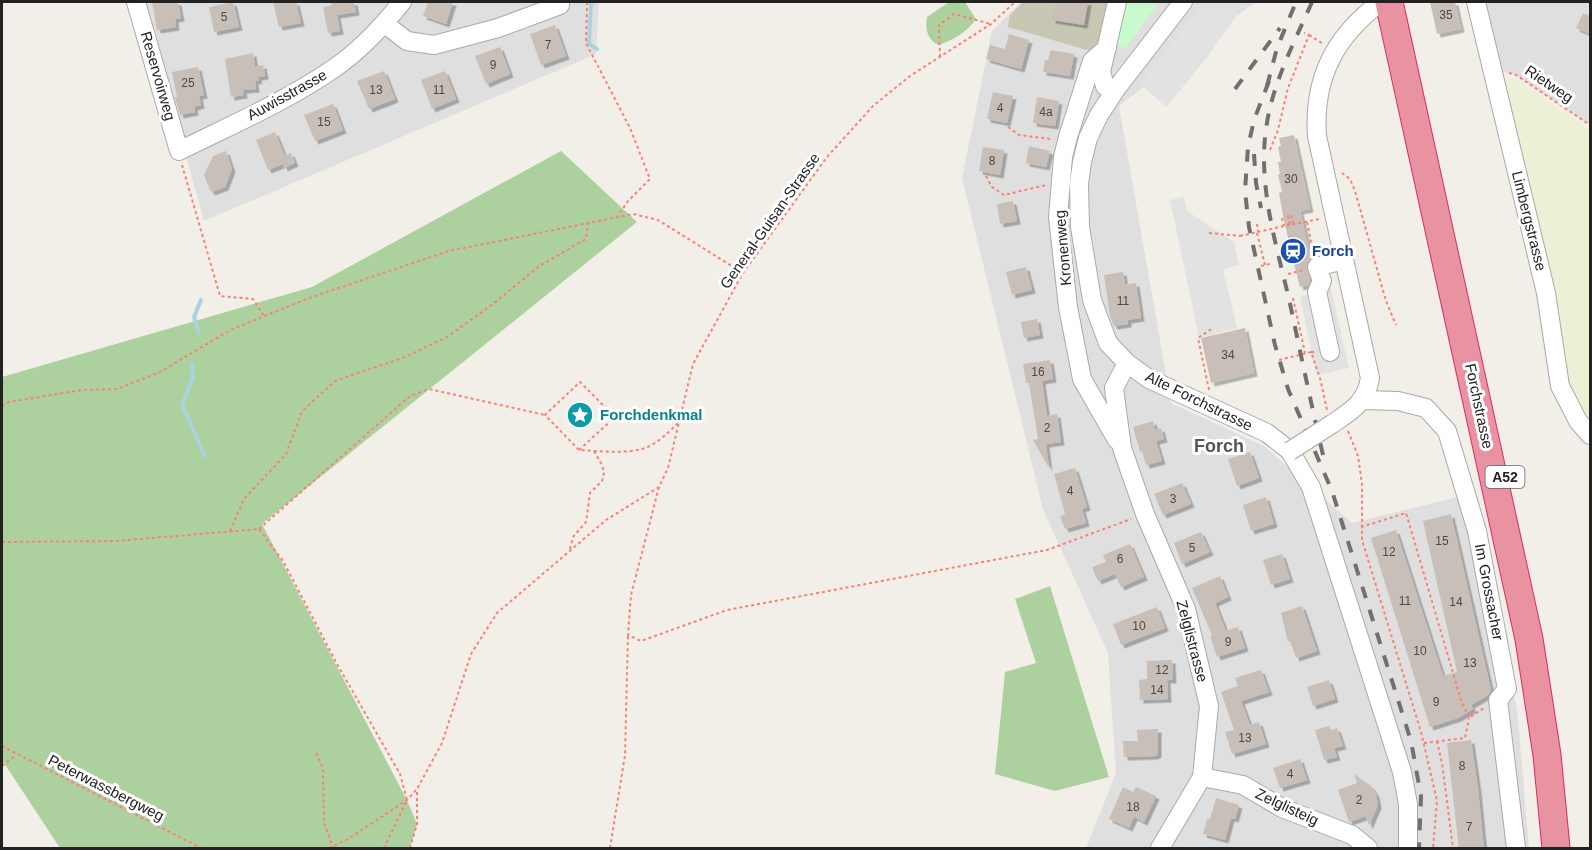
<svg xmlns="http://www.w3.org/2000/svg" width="1592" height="850" font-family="Helvetica,sans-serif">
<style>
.residential{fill:#e0dfdf}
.construction{fill:#c7c7b4}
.farmland{fill:#eef0d5}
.forest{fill:#add19e}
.park{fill:#c8facc}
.parking{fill:#e2e2e2}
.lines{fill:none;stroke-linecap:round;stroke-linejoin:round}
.stream{stroke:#aad3df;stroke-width:4}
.building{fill:#c7bfb8;filter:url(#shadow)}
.minor-casing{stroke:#a9a9a9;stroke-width:20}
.highway-casing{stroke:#dc2a67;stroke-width:29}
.path{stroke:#fa8072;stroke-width:2;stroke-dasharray:3 3;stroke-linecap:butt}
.minor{stroke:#fff;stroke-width:18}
.highway{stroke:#e892a2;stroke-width:27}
.rail{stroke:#707070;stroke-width:4;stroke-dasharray:12 12;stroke-linecap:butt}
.minor-bridge-casing{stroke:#a9a9a9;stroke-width:20;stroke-linecap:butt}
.path-bridge{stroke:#fa8072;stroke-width:2;stroke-dasharray:3 3;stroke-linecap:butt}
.minor-bridge{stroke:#fff;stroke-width:18}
.labels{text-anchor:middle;stroke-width:6;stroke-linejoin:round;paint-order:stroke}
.number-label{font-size:12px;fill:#4b4948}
.shield{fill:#fff;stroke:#646464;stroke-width:1.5}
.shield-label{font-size:14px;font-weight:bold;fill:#222}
.street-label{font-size:15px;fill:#222;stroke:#fff}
.transit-label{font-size:15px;font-weight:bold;fill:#164399;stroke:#fff;text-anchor:start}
.culture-label{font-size:15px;font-weight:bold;fill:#0d838f;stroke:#fff;text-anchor:start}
.quarter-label{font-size:18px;font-weight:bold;fill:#555;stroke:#fff}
</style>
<defs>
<filter id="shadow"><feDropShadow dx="3.5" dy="3.5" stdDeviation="0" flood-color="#0004"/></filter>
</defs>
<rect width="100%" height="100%" fill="#f2efe9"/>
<g class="residential">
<polygon points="143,2 599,2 596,54 204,221"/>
<polygon points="1021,2 1255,2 1119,106 1171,403 1264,446 1352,523 1462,496 1517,708 1529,848 1086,848 1116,773 1108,653 1043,509 962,178 992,31"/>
<polygon points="1473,2 1590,2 1590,125 1516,75 1492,69"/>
</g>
<polygon class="construction" points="1023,2 1112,2 1102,38 1090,51 1008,27 1010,15"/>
<polygon class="farmland" points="1514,77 1590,130 1590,426 1567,388 1503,83"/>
<g class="forest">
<path d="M949 2H965L976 19C967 32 952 41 938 45 927 39 925 29 927 17Z"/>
<polygon points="561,151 637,222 262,524 407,800 417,824 410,848 60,848 2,760 2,377 312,287"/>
<polygon points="1050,586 1109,777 1055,791 995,774 1005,672 1036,663 1015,599"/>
</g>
<polygon class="park" points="1123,2 1159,2 1125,49 1114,44"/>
<g class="parking">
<polygon points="1205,2 1240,2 1243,6 1205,60 1166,107 1141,84"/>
<polygon points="1184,197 1187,211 1234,242 1239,265 1223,269 1237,328 1199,338 1170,200"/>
<polygon points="1331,289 1349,368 1316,375 1300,296"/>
</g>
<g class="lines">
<g class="stream">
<polyline points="591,2 589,44 597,49"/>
<polyline points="199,333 194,317 201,300"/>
<polyline points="192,364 193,377 182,405 205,456"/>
</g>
</g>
<g class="building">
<polygon points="152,2 178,2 181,18 175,19 176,27 157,30"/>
<polygon points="233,2 239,27 214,32 209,7"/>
<polygon points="273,2 296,2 301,23 279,27"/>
<polygon points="331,2 354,2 356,12 337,15 340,31 328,33 323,7 332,5"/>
<polygon points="428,2 453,2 446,24 423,16"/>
<polygon points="1055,2 1088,2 1084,25 1052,20"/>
<polygon points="1430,2 1455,2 1461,29 1437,34"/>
<polygon points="1583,13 1590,16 1590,34 1576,28"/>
<polygon points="555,25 566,56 541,65 530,34"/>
<polygon points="1009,34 1029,40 1021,69 986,59 990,45 1005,49"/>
<polygon points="500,47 510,74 486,84 475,56"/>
<polygon points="1051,50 1074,54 1070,76 1043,72 1045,60 1048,60"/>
<polygon points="253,53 255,67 263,65 265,76 258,77 259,80 255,81 256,89 243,90 244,95 231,97 225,59"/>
<polygon points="198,67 204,95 199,96 201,105 194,107 195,112 180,115 175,97 177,97 172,72"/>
<polygon points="384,71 395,99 369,109 357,81"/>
<polygon points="445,71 456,99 432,109 421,80"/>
<polygon points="993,92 1013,96 1007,123 987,119"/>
<polygon points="1037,97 1059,101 1055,126 1033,123"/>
<polygon points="333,104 343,130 315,141 304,115"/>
<polygon points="275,132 285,156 291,153 295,163 284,168 283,164 268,170 256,140"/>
<polygon points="1294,135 1310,209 1300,211 1311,258 1306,265 1310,280 1308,285 1300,287 1292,256 1289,257 1287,246 1290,246 1283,216 1279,193 1282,192 1278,174 1280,174 1278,162 1281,162 1278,147 1281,146 1279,138"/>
<polygon points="1029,146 1050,151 1046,167 1026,163"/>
<polygon points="983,147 1004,150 1000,175 979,171"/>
<polygon points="226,151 232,169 225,187 211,192 204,175 213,156"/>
<polygon points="1013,201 1017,221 1000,224 997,204"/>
<polygon points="1026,267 1032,290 1012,295 1006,272"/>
<polygon points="1123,272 1125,285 1136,283 1141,318 1128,320 1128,324 1114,326 1110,316 1104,275"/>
<polygon points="1037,319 1040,335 1024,338 1021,322"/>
<polygon points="1245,328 1254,373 1211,383 1201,338"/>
<polygon points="1050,360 1053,379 1042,381 1047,416 1057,414 1061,442 1046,444 1049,468 1033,440 1038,439 1029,383 1026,383 1023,364"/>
<polygon points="1153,421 1155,430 1161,428 1164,439 1156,441 1162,461 1146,465 1142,451 1140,452 1133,427"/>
<polygon points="1250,452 1259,478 1237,486 1228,459"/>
<polygon points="1075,468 1087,507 1082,509 1086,523 1065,529 1060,516 1065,514 1054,474"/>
<polygon points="1182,483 1191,504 1163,515 1154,494"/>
<polygon points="1266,497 1274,524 1251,531 1243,505"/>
<polygon points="1451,514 1491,690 1488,695 1471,705 1473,709 1458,718 1430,727 1371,538 1396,530 1443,676 1457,672 1423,521"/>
<polygon points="1201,532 1210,552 1182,564 1174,543"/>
<polygon points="1130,544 1144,577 1121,587 1115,574 1098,581 1092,567 1106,562 1103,555"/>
<polygon points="1282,554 1290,579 1271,585 1263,560"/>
<polygon points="1220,576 1228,597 1215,603 1226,631 1238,627 1245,648 1217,657 1210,636 1212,635 1192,588"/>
<polygon points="1302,606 1317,651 1296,658 1290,641 1288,642 1281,613"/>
<polygon points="1157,607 1165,628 1121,645 1113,624"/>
<polygon points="1172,660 1173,680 1167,680 1168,699 1140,700 1139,680 1147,679 1147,661"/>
<polygon points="1261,670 1269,692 1241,701 1250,725 1259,722 1266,744 1232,754 1225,732 1234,730 1221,692 1238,686 1235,678"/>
<polygon points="1329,680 1335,699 1313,706 1307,687"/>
<polygon points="1329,726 1331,730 1337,728 1343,746 1334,748 1337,757 1324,760 1315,730"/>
<polygon points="1158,729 1158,754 1155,756 1124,757 1123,741 1138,741 1137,730"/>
<polygon points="1471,740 1478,789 1484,849 1459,849 1447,743"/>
<polygon points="1300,759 1307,780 1280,788 1273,768"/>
<polygon points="1354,774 1371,786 1376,794 1378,805 1369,826 1366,816 1349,822 1338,790 1357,783"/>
<polygon points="1123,787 1133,792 1136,787 1156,796 1144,822 1134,817 1129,828 1109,819"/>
<polygon points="1216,798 1239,805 1235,819 1231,818 1225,840 1203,834 1207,819 1210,819"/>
</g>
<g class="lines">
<defs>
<g id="minor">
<path d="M136 2 179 151C231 125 285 102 333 69 360 51 382 27 402 2"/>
<polyline points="1183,2 1116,89 1099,115 1088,138 1082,162 1079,184 1080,227 1092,300 1108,343 1127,363 1149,379 1267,433 1290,451 1311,487 1402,772 1408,804 1408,848"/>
<polyline points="1476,2 1546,293 1560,386 1578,421 1590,435"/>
<polyline points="385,24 407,41 434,45 498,28 560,5"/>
<polyline points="1107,48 1092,61 1068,137 1063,157 1058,217 1068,307 1082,379 1117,440"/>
<polyline points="1116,89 1105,86 1101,72 1117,2"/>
<polyline points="1330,352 1317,292 1322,281 1317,267 1343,260"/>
<polyline points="1127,363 1114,388 1122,448 1145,514 1186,609 1209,706 1202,777 1160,848"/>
<polyline points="1363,400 1398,401 1426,408 1447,431 1477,531 1507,689 1498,700 1516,848"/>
<path d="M1332 424C1351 411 1366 403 1370 378L1317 136C1313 78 1335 36 1381 2"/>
<polyline points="1202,777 1243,785 1282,808 1352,835 1368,848"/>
</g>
<polyline id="highway" points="1389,2 1529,639 1547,755 1556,848"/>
</defs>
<use href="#minor" class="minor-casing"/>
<use href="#highway" class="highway-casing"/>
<g class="path">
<polyline points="587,2 586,43 630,128 650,179 628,201 617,217"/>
<polyline points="1309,35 1322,43"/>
<polyline points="940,57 939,25 954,14 991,24"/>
<polyline points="1509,73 1516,75 1590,125"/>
<polyline points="1008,127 1019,135 1051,139"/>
<polyline points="1270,150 1278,130 1288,88 1309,35 1304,33"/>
<polyline points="182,165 220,296 253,299 264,316"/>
<polyline points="1342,173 1350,179 1355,191 1386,301 1396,325"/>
<polyline points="986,176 992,187 1004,195 1046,185"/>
<polyline points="1282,218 1284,226"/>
<polyline points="1307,222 1313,251"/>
<polyline points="1257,224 1258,232"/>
<polyline points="1293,224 1291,215 1288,216 1290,225 1319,219"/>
<polyline points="1209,233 1240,236"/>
<polyline points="1257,233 1265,265"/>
<polyline points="1261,266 1270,264"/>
<polyline points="1288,274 1304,270"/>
<polyline points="1293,298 1305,353"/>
<polyline points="1314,352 1311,352 1320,378 1327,410"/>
<polyline points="1279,360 1311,352"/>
<polyline points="1209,390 1198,338 1213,328"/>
<polyline points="2,406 9,402 82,390 117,389 160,372 230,330 309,298 449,251 633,214 658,220 743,273"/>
<polyline points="1348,431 1358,456 1362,484 1362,540 1421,732 1437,801 1433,848"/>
<path d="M579 450 615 417 580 382 545 415 579 450C599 451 623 454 642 449 656 445 668 433 678 423"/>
<polyline points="659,487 631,595 628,635 641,641 727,610 1047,550 1131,519"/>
<polyline points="1361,527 1406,513 1461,700 1469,718 1484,708"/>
<polyline points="259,529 410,396 429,389 545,415"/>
<polyline points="230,531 244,499 286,454 302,411 335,381 405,357 447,337 493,304 538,267 586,239 588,223"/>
<polyline points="2,542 115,541 259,529 283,561 337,664 400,774 407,800 384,848"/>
<polyline points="570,549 573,537 586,522 590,493 602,481 604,473 602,465 594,451"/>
<polyline points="1437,741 1442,763 1453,848"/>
<polyline points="1424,743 1465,738 1469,718"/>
<polyline points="2,746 201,848"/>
<polyline points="316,753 323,768 324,823 333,847"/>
<polyline points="2,766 16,755"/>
<polyline points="329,848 348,839 407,800 417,789 442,743 471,654 497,613 606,520 659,487 668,468 693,364 743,273 827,157 873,106 910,76 991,24 1015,2"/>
<polyline points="410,848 417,824 417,789"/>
<polyline points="610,848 625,755 628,635"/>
</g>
<use href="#minor" class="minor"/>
<use href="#highway" class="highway"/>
<g class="rail">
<path d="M1312 2C1294 43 1272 84 1266 129 1258 186 1276 244 1289 299 1300 351 1311 403 1323 455"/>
<polyline points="1269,81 1254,120 1248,147 1245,191 1249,227 1275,345 1288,389 1332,491 1411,741 1421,796 1419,848"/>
<polyline points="1267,86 1277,48 1296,2"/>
<polyline points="1235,89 1280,28"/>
<polyline points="1254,154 1256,183 1261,208"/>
</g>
<defs>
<polyline id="minor-bridge" points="1290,451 1332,424"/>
</defs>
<use href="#minor-bridge" class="minor-bridge-casing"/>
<polyline class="path-bridge" points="1240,236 1293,224"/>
<use href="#minor-bridge" class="minor-bridge"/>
</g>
<defs>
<symbol id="station-disc" viewBox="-11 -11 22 22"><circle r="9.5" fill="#1a4fb4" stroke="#fff"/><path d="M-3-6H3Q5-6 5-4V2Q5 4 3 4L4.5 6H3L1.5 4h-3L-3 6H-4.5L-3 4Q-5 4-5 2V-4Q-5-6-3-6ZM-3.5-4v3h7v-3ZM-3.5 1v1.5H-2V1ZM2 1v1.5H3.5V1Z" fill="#fff"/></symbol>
<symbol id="sight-disc" viewBox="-11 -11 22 22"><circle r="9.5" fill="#0f9aa8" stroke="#fff"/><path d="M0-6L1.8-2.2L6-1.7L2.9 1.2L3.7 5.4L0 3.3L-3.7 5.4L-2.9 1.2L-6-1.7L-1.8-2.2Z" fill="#fff"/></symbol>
</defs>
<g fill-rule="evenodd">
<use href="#station-disc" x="1278" y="236" width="30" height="30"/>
<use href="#sight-disc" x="565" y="400" width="30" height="30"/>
</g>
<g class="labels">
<g class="number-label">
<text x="1446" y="19">35</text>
<text x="224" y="21">5</text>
<text x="548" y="49">7</text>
<text x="493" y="69">9</text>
<text x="188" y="87">25</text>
<text x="376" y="94">13</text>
<text x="439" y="94">11</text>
<text x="1000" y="112">4</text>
<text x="1046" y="116">4a</text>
<text x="324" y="126">15</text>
<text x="992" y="165">8</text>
<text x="1291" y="183">30</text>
<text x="1123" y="305">11</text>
<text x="1228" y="359">34</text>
<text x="1038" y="376">16</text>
<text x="1047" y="432">2</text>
<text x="1070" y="495">4</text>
<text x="1173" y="503">3</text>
<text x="1442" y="545">15</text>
<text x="1192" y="552">5</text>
<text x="1389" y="556">12</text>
<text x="1120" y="563">6</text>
<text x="1405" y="605">11</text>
<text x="1456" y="606">14</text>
<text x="1139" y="630">10</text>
<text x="1228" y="646">9</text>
<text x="1420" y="655">10</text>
<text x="1470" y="667">13</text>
<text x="1162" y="674">12</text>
<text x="1157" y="694">14</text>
<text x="1436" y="706">9</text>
<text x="1245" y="742">13</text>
<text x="1462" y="770">8</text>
<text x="1290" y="778">4</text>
<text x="1359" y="804">2</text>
<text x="1133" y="811">18</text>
<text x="1469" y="831">7</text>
</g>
<rect class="shield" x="1485.5" y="466" width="39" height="22" rx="4.5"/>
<g class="shield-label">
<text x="1505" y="482">A52</text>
</g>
<g class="street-label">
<text transform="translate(158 76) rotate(74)" y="5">Reservoirweg</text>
<text transform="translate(1549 84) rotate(34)" y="5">Rietweg</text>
<text transform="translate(287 95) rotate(-29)" y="5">Auwisstrasse</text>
<text transform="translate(770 221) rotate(-55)" y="5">General-Guisan-Strasse</text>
<text transform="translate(1529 221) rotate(76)" y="5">Limbergstrasse</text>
<text transform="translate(1063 248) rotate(-95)" y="5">Kronenweg</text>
<text transform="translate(1199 401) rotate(26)" y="5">Alte Forchstrasse</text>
<text transform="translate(1479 406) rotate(78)" y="5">Forchstrasse</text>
<text transform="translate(1489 592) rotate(79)" y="5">Im Grossacher</text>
<text transform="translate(1192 641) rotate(75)" y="5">Zelglistrasse</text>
<text transform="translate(106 788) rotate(27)" y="5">Peterwassbergweg</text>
<text transform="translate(1287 807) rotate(25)" y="5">Zelglisteig</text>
</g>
<g class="transit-label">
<text x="1312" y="256">Forch</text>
</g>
<g class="culture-label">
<text x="600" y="420">Forchdenkmal</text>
</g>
<g class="quarter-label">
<text x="1219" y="452">Forch</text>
</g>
</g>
<rect width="1592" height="850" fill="none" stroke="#222222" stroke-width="6"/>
</svg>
